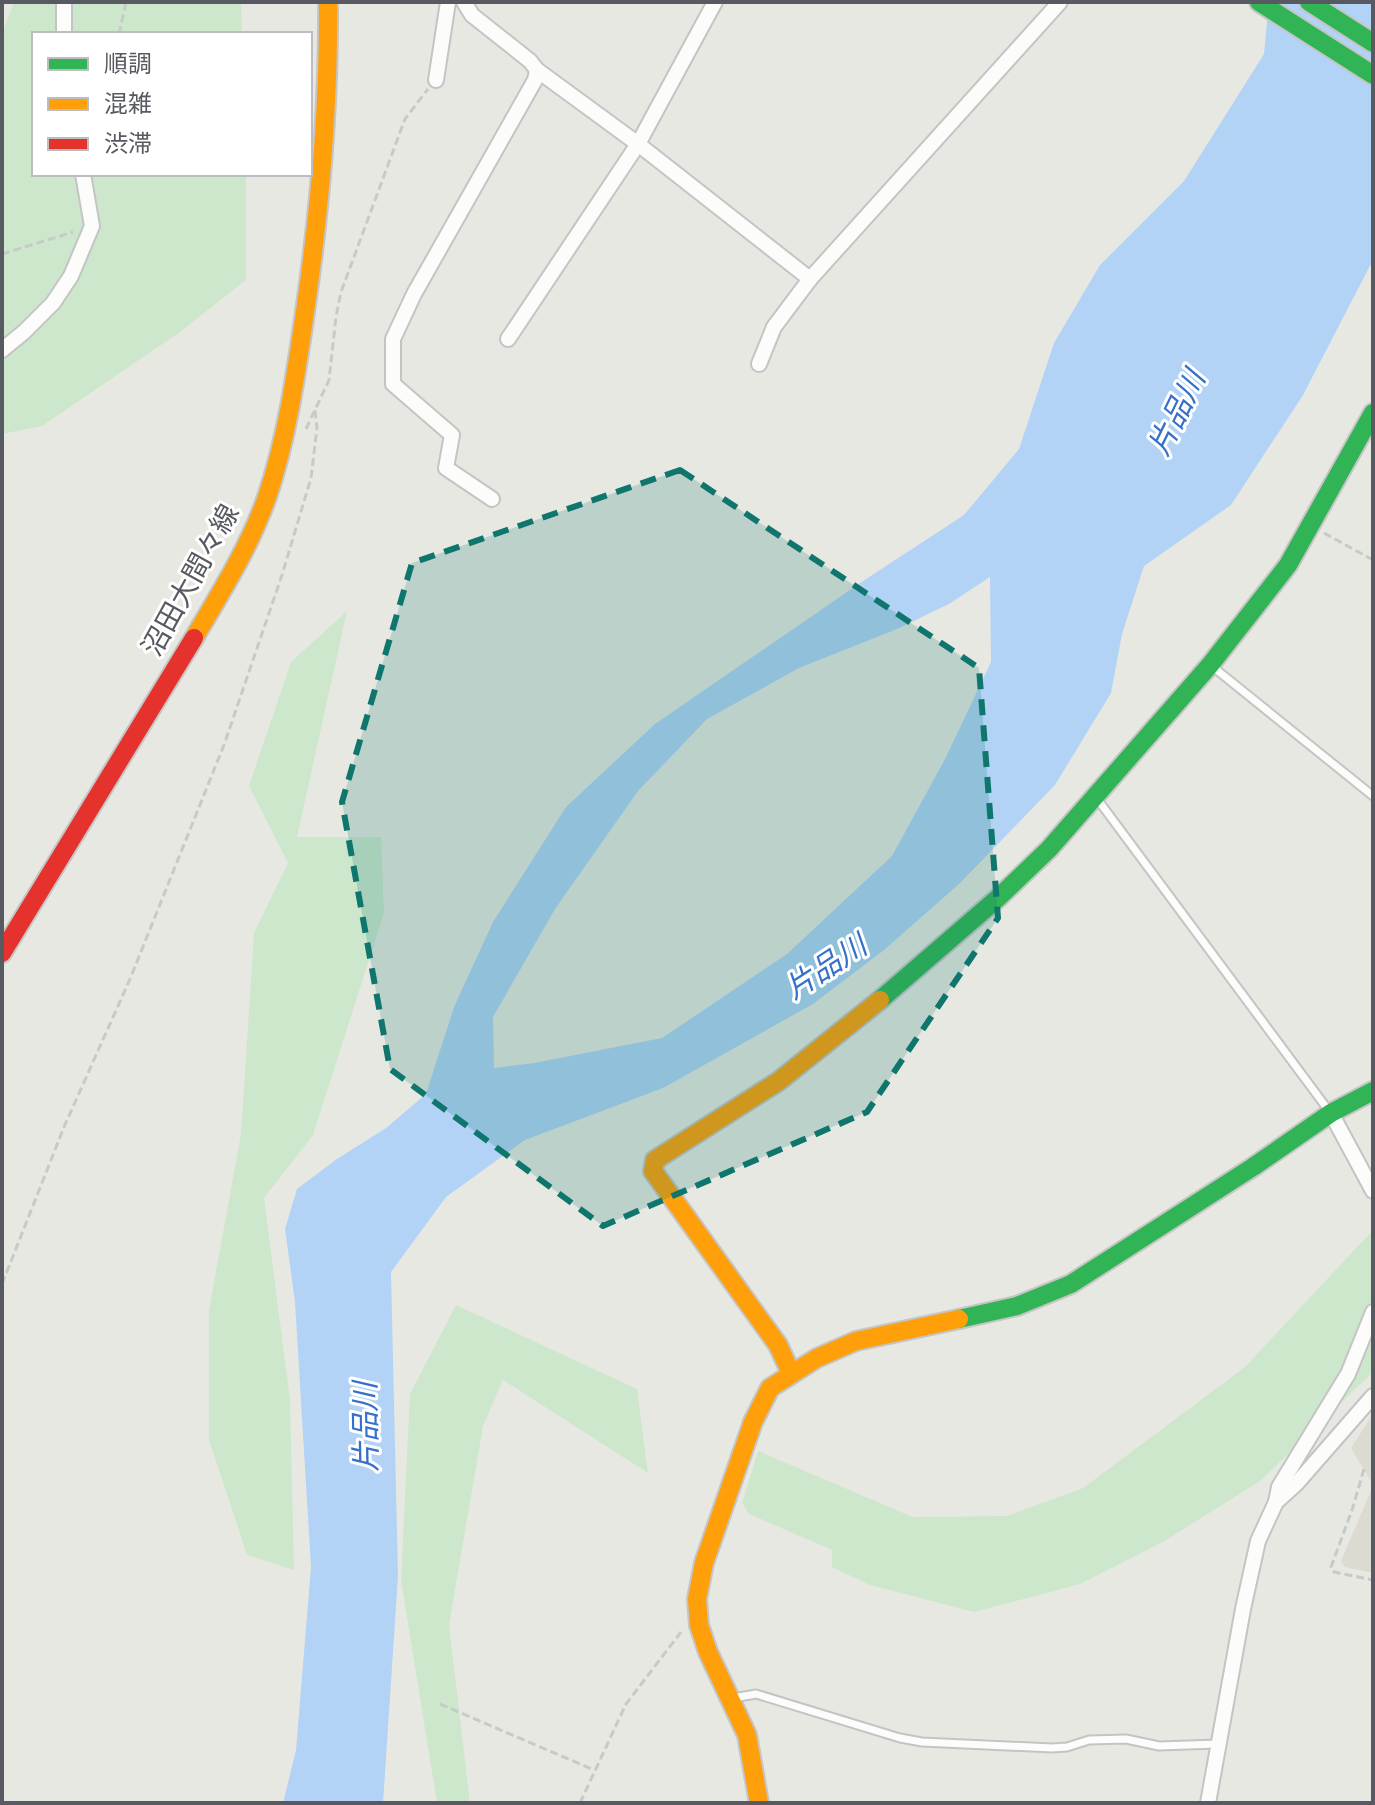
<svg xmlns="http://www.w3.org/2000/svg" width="1375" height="1805" font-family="'Varela Round','Noto Sans JP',sans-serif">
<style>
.education{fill:#dbdbd1}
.green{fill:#cde7cd}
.water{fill:#b2d3f6;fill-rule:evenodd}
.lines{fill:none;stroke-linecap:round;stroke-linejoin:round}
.lane-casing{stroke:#c4c4c4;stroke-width:11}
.street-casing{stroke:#c4c4c4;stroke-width:18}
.fast-casing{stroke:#c4c5c4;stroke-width:22}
.slow-casing{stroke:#c4c5c4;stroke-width:22}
.jam-casing{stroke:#c4c5c4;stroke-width:22}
.path{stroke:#c5cbc9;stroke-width:3;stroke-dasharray:8 4;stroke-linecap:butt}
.lane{stroke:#fcfcfb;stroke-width:7}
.street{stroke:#fcfcfb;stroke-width:14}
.fast{stroke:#30b455;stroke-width:18}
.slow{stroke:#ff9f0a;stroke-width:18}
.jam{stroke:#e5322d;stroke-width:18}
.marked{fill:#0f766e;fill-opacity:0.2;stroke:#0f766e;stroke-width:6;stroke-dasharray:16 10;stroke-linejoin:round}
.labels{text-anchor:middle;stroke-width:6;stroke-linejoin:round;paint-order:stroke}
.street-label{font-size:28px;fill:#575b61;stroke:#fff}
.water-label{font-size:30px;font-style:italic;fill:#3670ca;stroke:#fff}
</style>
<rect width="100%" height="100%" fill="#e8e8e2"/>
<g class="education">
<polygon points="1373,1414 1373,1485 1351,1448"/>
<polygon points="1373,1486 1373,1573 1345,1567 1341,1561"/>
</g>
<g class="green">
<polygon points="14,2 241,2 242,34 34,34 34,174 246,174 246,280 180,332 42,426 2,434 2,34"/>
<polygon points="347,611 297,837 381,837 384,913 313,1135 264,1198 290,1400 294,1570 247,1555 209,1440 209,1310 241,1134 254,933 288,863 249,786 291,662"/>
<polygon points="1373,1230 1373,1372 1260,1481 1163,1542 1080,1584 974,1612 870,1585 832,1567 832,1550 749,1514 742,1503 758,1451 913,1517 1007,1516 1083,1488 1245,1367"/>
<polygon points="456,1305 637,1389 648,1473 503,1380 483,1426 449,1625 470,1803 437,1803 401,1580 410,1394"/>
</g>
<path class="water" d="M1269 2H1373V260L1303 395 1231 505 1144 566 1122 634 1111 693 1055 785 959 884 884 950 813 1004 663 1088 525 1140 446 1197 391 1272 398 1576 383 1803H283L296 1750 311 1567 295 1302 285 1229 297 1189 337 1159 386 1128 426 1094 454 1007 493 922 566 807 655 724 860 583 964 515 1019 449 1054 343 1100 265 1184 181 1264 54ZM990 577 991 662 945 759 892 856 787 954 662 1038 534 1063 494 1068 493 1017 555 909 638 791 707 719 799 668 897 629 949 604Z"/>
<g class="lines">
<defs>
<g id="lane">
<polyline points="1213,667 1373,796"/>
<polyline points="1098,800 1329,1111"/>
<polyline points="733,1698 756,1694 900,1738 922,1742 1052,1748 1067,1747 1089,1740 1126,1739 1159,1746 1217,1744"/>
</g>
<g id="street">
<polyline points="464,2 472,15 530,61 537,70 535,80 414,294 393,339 393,384 452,435 446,468 492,499"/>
<polyline points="64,34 64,2"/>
<polyline points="537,70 638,144 810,279"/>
<polyline points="436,80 448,2"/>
<polyline points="508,339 638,144 715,2"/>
<polyline points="2,350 24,332 53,303 71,276 92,226 83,174"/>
<polyline points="759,364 774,327 810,279 1060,2"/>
<polyline points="1331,1113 1373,1191"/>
<polyline points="1276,1502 1279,1487 1348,1374 1373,1312"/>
<polyline points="1208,1803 1243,1609 1258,1541 1276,1502 1297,1483 1373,1396"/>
</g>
<g id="fast">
<polyline points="1259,2 1373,75"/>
<polyline points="1309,2 1373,43"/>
<polyline points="880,1000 998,898 1049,849 1210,665 1288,565 1373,413"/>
<polyline points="959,1319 1017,1306 1071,1284 1253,1167 1331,1113 1373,1091"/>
</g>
<g id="slow">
<path d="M194 638C221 592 249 548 267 497 287 438 296 374 305 312 320 209 329 106 328 2"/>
<polyline points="791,1373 778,1345 653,1171 655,1160 779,1081 880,1000"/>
<polyline points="759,1803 747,1735 708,1652 699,1625 697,1599 704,1563 753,1422 770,1388 817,1358 856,1341 959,1319"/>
</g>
<polyline id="jam" points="2,953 194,638"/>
</defs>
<use href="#lane" class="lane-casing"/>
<use href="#street" class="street-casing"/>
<use href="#fast" class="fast-casing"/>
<use href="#slow" class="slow-casing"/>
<use href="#jam" class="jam-casing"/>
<g class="path">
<polyline points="119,34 126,2"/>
<polyline points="2,254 73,232"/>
<polyline points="306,429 329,380 336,317 341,292 405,119 428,89"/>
<polyline points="1324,533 1373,560"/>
<polyline points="2,1284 64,1127 130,979 224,745 282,575 311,478 317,428 315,410"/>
<polyline points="1364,1469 1352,1510 1331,1567 1334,1572 1373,1580"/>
<polyline points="440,1704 594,1770"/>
<polyline points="580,1803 626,1704 681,1632"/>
</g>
<use href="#lane" class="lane"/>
<use href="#street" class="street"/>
<use href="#fast" class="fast"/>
<use href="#slow" class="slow"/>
<use href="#jam" class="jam"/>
</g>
<path class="marked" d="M680 470 979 668 998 918 867 1112 603 1226 390 1069 342 802 412 563Z"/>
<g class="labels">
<g class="street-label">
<text transform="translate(190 580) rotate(-61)" y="10">沼田大間々線</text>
</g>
<g class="water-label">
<text transform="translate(1177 413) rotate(-64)" y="10">片品川</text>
<text transform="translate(826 967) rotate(-33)" y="10">片品川</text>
<text transform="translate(366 1427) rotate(-91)" y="10">片品川</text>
</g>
</g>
<rect width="1375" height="1805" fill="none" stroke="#575b61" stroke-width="8"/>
<rect x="32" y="32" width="280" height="144" fill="#ffffff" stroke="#bcbdc0" stroke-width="2"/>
<rect x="48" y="58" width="40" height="12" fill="#30b455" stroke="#bcbdc0" stroke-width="2"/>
<text x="104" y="72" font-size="24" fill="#575b61">順調</text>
<rect x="48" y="98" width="40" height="12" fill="#ff9f0a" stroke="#bcbdc0" stroke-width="2"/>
<text x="104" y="112" font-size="24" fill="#575b61">混雑</text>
<rect x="48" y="138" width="40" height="12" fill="#e5322d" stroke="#bcbdc0" stroke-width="2"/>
<text x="104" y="152" font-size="24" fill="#575b61">渋滞</text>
</svg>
